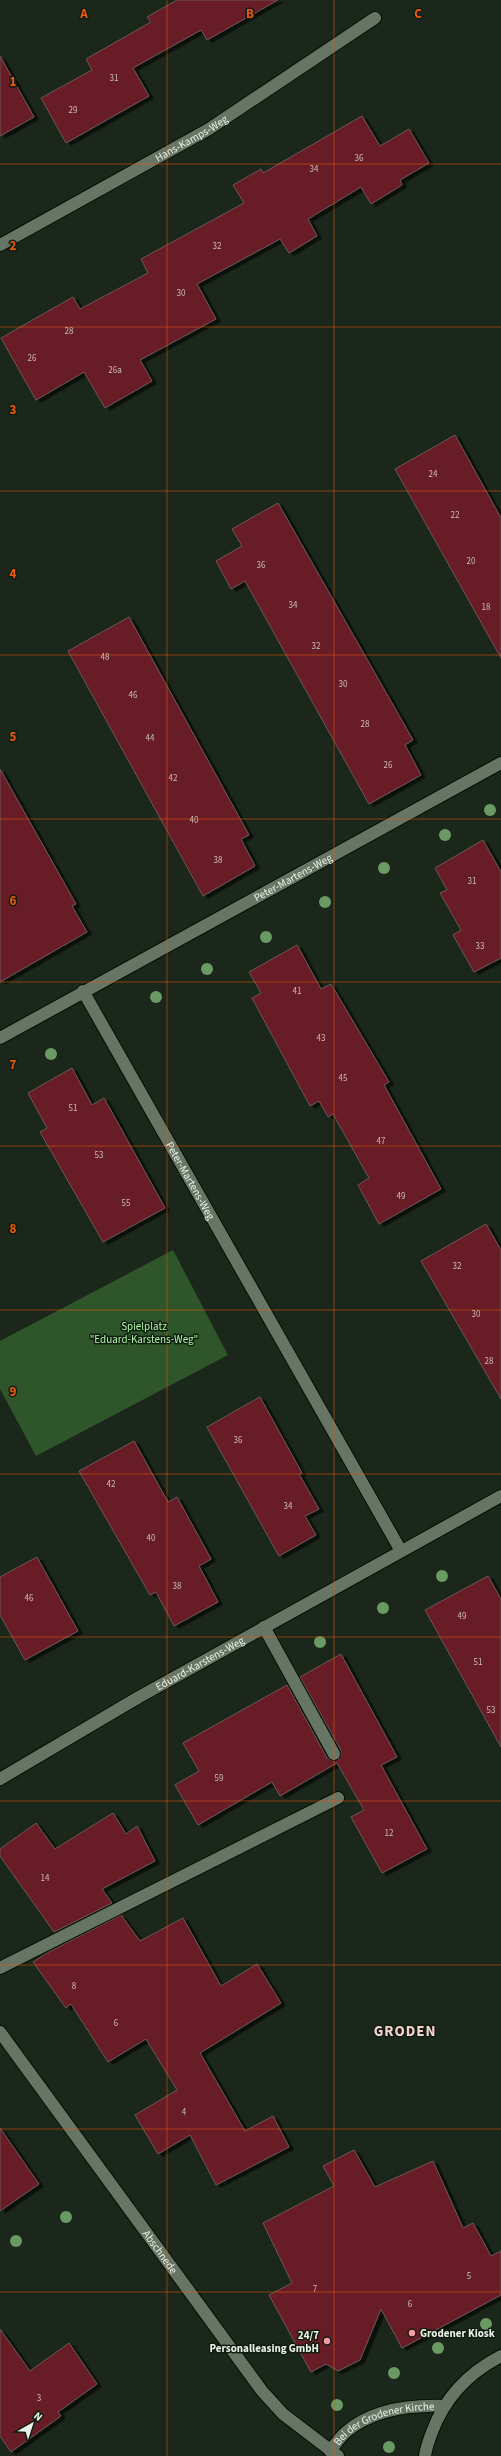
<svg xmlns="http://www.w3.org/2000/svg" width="501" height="2456" font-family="'Source Sans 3',sans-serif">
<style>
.green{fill:#2f552a}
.building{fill:#671a27;stroke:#6d5758;filter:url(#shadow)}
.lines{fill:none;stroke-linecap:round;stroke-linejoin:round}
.lane-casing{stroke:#060f05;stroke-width:14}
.street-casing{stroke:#060f05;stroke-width:14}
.lane{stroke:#677565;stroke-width:12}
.street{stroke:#677565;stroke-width:12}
.tree{fill:#6a9963}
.grid{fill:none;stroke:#e8590c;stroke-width:1;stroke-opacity:0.55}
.poi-dot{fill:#f49aa0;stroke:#121d11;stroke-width:1.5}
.labels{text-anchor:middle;stroke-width:3;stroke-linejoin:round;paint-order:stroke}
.number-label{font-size:9px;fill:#c8bbb8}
.street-label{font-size:11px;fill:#e9f1e8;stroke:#121d11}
.park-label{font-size:11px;fill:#aaf79f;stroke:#121d11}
.poi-label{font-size:11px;font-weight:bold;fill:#e9f1e8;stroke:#121d11;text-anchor:start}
.district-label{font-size:15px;font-weight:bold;letter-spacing:1px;fill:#f4d0d1;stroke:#121d11}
.grid-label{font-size:13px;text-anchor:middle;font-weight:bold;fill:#e8590c;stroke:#121d11;stroke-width:3;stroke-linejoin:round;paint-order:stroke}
</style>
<defs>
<filter id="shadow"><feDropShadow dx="4.5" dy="2.5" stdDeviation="0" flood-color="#0009"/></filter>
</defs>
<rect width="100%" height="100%" fill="#1b271a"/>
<polygon class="green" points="173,1250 228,1355 36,1456 0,1389 0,1341"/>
<g class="building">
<polygon points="177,0 278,0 207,40 201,30 133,68 149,96 66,143 41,98 92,70 86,59 151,22 147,17"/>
<polygon points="0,56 34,117 0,136"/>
<polygon points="362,116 380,146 409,129 429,163 400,180 402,185 371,204 361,187 308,219 317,236 289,253 280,239 197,284 216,319 140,360 152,381 105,408 84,372 36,400 1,338 73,297 80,309 148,273 141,259 244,203 233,185 261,169 263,173"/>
<polygon points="455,435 501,518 501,658 395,469"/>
<polygon points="278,503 413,740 405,745 421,775 369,804 245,581 231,589 216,561 242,546 232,529"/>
<polygon points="129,617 249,835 241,839 255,866 203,896 68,651"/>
<polygon points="0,769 76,904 72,906 87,932 0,982"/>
<polygon points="483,840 501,872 501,958 474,972 453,935 461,930 440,893 447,890 435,868"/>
<polygon points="297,945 321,989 331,984 389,1082 384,1085 441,1189 379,1224 358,1185 369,1178 333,1114 328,1117 319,1101 310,1106 252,998 261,993 249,972"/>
<polygon points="72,1068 92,1105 104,1098 165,1208 103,1242 40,1132 47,1128 28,1093"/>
<polygon points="486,1224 501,1250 501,1399 421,1261"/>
<polygon points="260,1397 302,1473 299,1474 319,1509 305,1516 316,1535 279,1556 207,1427"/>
<polygon points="134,1441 168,1502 177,1497 211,1559 199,1566 218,1602 174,1626 156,1592 150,1595 79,1471"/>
<polygon points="37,1557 78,1631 25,1660 0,1615 0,1577"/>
<polygon points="488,1576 501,1599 501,1747 425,1610"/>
<polygon points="341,1654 397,1757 381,1765 427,1849 382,1873 351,1817 364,1810 337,1763 280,1796 272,1782 198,1825 175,1785 199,1771 183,1743 287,1685 327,1758 333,1761 338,1760 341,1755 341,1750 300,1677"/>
<polygon points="113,1813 126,1834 137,1826 155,1861 102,1889 112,1903 54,1932 0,1856 0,1849 36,1823 55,1849"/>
<polygon points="121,1915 140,1941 183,1918 221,1986 257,1964 281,2003 200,2053 245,2131 273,2116 289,2147 216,2185 190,2135 158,2154 135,2115 177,2090 146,2039 108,2062 71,2004 66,2008 33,1962 47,1953"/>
<polygon points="0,2128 39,2184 0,2211"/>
<polygon points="354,2150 375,2187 433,2161 463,2228 473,2223 491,2256 501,2251 501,2295 402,2348 381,2309 360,2360 338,2371 326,2364 311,2372 269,2295 292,2283 263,2223 334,2186 323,2166"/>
<polygon points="0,2329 30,2371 69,2343 97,2384 58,2412 61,2416 11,2452 0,2436"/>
</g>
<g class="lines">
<defs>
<g id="lane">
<polyline points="264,1627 334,1754"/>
<polyline points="0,1968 338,1798"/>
</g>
<g id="street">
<path id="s1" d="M0 245 209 129 375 18"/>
<path id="s2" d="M83 991 401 1551"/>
<path id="s3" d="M0 1038 501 763"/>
<path id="s4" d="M0 1779 139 1697 501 1496"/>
<path id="s5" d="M0 2032 262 2391 283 2414 338 2456"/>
<path id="s6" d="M330 2451C335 2445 340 2437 346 2432 372 2410 411 2405 443 2406"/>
<path d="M425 2456C426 2448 429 2440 432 2432 445 2397 468 2373 501 2356"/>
</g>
</defs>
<use href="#lane" class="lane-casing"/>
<use href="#street" class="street-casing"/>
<use href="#lane" class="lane"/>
<use href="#street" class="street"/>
</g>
<g class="tree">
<circle cx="490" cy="810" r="6"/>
<circle cx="445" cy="835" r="6"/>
<circle cx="384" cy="868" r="6"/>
<circle cx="325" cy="902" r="6"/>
<circle cx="266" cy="937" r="6"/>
<circle cx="207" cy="969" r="6"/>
<circle cx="156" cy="997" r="6"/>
<circle cx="51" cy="1054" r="6"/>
<circle cx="442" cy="1576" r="6"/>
<circle cx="383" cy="1608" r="6"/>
<circle cx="320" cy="1642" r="6"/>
<circle cx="66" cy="2217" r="6"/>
<circle cx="16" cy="2241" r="6"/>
<circle cx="486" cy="2324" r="6"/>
<circle cx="438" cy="2348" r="6"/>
<circle cx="394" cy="2373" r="6"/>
<circle cx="337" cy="2405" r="6"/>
<circle cx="389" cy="2447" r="6"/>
</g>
<path class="grid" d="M167 0V2456M334 0V2456M0 164H501M0 327H501M0 491H501M0 655H501M0 819H501M0 982H501M0 1146H501M0 1310H501M0 1474H501M0 1637H501M0 1801H501M0 1965H501M0 2129H501M0 2292H501"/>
<g class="poi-dot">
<circle cx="412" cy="2333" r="4"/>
<circle cx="327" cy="2341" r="4"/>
</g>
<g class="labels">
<g class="number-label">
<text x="114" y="81">31</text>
<text x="73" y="113">29</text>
<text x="359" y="161">36</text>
<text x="314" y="172">34</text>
<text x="217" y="249">32</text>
<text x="181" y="296">30</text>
<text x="69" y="334">28</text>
<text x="32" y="361">26</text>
<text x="115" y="373">26a</text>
<text x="433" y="477">24</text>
<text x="455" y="518">22</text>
<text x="471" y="564">20</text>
<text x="261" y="568">36</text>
<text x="293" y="608">34</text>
<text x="486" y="610">18</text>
<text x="316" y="649">32</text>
<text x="105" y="660">48</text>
<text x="343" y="687">30</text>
<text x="133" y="698">46</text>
<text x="365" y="727">28</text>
<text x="150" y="741">44</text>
<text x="388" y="768">26</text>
<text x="173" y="781">42</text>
<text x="194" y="823">40</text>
<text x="218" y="863">38</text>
<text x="472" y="884">31</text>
<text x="480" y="949">33</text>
<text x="297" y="994">41</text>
<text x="321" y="1041">43</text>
<text x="343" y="1081">45</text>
<text x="73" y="1111">51</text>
<text x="381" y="1144">47</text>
<text x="99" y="1158">53</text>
<text x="401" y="1199">49</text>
<text x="126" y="1206">55</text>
<text x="457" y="1269">32</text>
<text x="476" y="1317">30</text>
<text x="489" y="1364">28</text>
<text x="238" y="1443">36</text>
<text x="111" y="1487">42</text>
<text x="288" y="1509">34</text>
<text x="151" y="1541">40</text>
<text x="177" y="1589">38</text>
<text x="29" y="1601">46</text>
<text x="462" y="1619">49</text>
<text x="478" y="1665">51</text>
<text x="491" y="1713">53</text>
<text x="219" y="1781">59</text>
<text x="389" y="1836">12</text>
<text x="45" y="1881">14</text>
<text x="74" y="1989">8</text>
<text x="116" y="2026">6</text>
<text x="184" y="2115">4</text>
<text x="469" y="2279">5</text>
<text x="315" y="2292">7</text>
<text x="410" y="2307">6</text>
<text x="39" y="2401">3</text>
</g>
<g class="street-label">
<text dy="4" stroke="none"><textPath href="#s1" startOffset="219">Hans-Kamps-Weg</textPath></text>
<text dy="4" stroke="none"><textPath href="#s3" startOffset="334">Peter-Martens-Weg</textPath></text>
<text dy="4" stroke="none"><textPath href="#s2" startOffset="218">Peter-Martens-Weg</textPath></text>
<text dy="4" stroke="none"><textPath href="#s4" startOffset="231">Eduard-Karstens-Weg</textPath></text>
<text dy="4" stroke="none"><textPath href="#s5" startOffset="272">Abschnede</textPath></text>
<text dy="4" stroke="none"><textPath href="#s6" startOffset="64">Bei der Grodener Kirche</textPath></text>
</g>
<g class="park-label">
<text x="144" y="1330">Spielplatz<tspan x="144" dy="13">"Eduard-Karstens-Weg"</tspan></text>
</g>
<g class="poi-label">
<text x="420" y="2337">Grodener Kiosk</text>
<text x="319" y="2339" text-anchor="end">24/7<tspan x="319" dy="13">Personalleasing GmbH</tspan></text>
</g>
<g class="district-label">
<text x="405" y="2036">GRODEN</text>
</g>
</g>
<g class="grid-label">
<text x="84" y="18">A</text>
<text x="250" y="18">B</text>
<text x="418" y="18">C</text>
<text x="13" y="86">1</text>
<text x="13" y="250">2</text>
<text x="13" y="414">3</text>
<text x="13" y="578">4</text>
<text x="13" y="741">5</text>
<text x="13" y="905">6</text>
<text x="13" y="1069">7</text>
<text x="13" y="1233">8</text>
<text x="13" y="1396">9</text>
</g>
<g transform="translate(32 2424) rotate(39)" stroke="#121d11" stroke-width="3" paint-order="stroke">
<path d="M0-3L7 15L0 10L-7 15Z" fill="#e9f1e8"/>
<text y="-6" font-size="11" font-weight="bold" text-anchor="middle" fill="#e9f1e8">N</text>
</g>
</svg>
